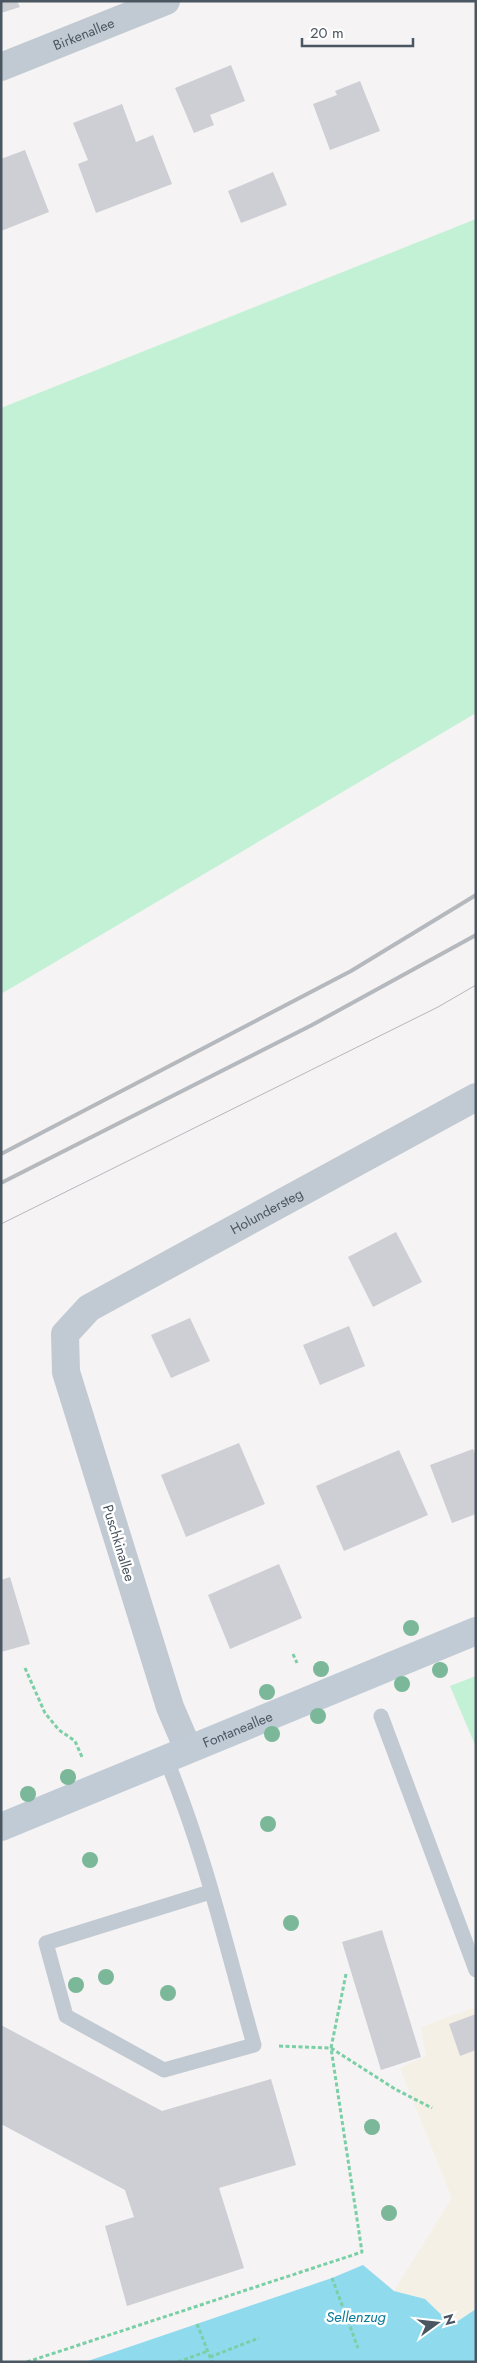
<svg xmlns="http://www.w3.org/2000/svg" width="477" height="2363" font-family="Jost,sans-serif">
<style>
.green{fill:#c3f1d5}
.sand{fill:#f5f0e5}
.water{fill:#90daee}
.building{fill:#cdcfd5}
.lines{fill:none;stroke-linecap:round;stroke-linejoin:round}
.path{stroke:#7ad0a6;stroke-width:3;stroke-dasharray:4 2.5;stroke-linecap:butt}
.lane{stroke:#c1cad2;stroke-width:15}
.street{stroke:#c1cad2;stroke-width:28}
.secondary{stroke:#c1cbd6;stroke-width:28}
.tram{stroke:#b5b8bd;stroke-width:1}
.rail{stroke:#b5b8bd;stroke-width:4}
.tree{fill:#7bb799}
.labels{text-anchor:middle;stroke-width:5;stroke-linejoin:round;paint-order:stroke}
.street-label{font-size:14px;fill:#4a5661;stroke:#fff}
.water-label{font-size:15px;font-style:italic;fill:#0c7c9b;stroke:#fff}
</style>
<rect width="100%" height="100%" fill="#f5f3f3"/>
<g class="green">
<polygon points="476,219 476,713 1,994 1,408"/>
<polygon points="476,1676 476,1747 450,1686"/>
</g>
<polygon class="sand" points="476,2007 476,2309 452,2325 425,2299 394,2291 452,2198 400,2068 426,2056 421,2027"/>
<polygon class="water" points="363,2265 394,2291 425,2299 452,2325 476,2309 476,2362 85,2362 332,2278"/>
<g class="building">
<polygon points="1,1 17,1 20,7 1,13"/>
<polygon points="231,65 245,101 210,115 214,125 194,133 175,88"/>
<polygon points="360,81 380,131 330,150 313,104 337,95 335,91"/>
<polygon points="122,104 136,142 153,135 172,184 96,213 78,164 88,160 73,123"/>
<polygon points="25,150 49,212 1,231 1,159"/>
<polygon points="273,172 287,205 241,223 228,191"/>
<polygon points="396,1232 422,1282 373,1307 348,1257"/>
<polygon points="190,1318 210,1361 171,1378 151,1335"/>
<polygon points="349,1326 365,1366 320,1385 303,1345"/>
<polygon points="239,1443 265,1504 186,1537 161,1475"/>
<polygon points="473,1449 476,1455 476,1514 452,1523 430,1465"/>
<polygon points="399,1450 428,1515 344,1551 316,1486"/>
<polygon points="279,1564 302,1618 230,1649 208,1595"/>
<polygon points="10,1577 30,1644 1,1652 1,1580"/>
<polygon points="382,1930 421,2057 381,2070 342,1942"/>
<polygon points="476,2014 476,2050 460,2056 449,2024"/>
<polygon points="1,2025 162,2111 271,2079 296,2165 219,2188 244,2268 127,2306 105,2226 134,2217 125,2190 1,2124"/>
</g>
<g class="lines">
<g class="path">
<polyline points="293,1654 297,1663"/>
<polyline points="25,1668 45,1713 59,1730 75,1741 82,1757"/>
<polyline points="279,2046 331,2048 395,2089 432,2108"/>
<polyline points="332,2278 358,2348"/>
<polyline points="197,2324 212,2362"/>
<polyline points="210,2357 259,2338"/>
<polyline points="27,2362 362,2252 331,2048 346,1974"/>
<polyline points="178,2362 208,2351"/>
</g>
<g class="lane">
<polyline points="381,1716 476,1970"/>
<path d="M166 1759C204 1850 227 1949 254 2045L164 2070 66 2016 46 1943 210 1892"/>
</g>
<g class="street">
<path id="s1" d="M1 67 166 1"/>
<path id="s2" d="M188 1749 170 1707 66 1372 65 1334 89 1308 476 1097"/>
</g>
<path class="secondary" id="s3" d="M1 1827 476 1631"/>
<polyline class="tram" points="1,1224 438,1007 476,985"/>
<g class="rail">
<polyline points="1,1154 351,971 476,895"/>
<polyline points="1,1183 312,1025 476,935"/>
</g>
</g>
<g class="tree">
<circle cx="411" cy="1628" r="8"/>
<circle cx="321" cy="1669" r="8"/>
<circle cx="440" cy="1670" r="8"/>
<circle cx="402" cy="1684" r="8"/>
<circle cx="267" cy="1692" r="8"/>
<circle cx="318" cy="1716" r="8"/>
<circle cx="272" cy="1734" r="8"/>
<circle cx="68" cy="1777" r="8"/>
<circle cx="28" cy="1794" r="8"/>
<circle cx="268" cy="1824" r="8"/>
<circle cx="90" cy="1860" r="8"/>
<circle cx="291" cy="1923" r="8"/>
<circle cx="106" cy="1977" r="8"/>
<circle cx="76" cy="1985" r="8"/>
<circle cx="168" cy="1993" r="8"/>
<circle cx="372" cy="2127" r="8"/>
<circle cx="389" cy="2213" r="8"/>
</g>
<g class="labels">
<g class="street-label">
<text dy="5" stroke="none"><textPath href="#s1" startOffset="89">Birkenallee</textPath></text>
<text dy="5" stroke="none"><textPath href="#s2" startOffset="672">Holundersteg</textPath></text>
<text transform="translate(119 1543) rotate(73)" y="5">Puschkinallee</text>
<text dy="5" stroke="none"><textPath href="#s3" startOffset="256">Fontaneallee</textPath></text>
</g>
<g class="water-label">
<text x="356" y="2322">Sellenzug</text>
</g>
</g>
<rect width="477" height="2363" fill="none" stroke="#4a5661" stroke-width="5"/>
<g transform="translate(437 2323) rotate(75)" stroke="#ffffff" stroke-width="4" paint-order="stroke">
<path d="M0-4L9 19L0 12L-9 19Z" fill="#4a5661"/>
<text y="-8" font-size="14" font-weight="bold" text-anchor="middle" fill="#4a5661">N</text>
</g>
<path d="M302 38v8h111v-8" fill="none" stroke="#4a5661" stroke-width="2.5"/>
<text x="310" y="38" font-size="15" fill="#4a5661" stroke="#ffffff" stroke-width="4" paint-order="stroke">20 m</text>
</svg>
